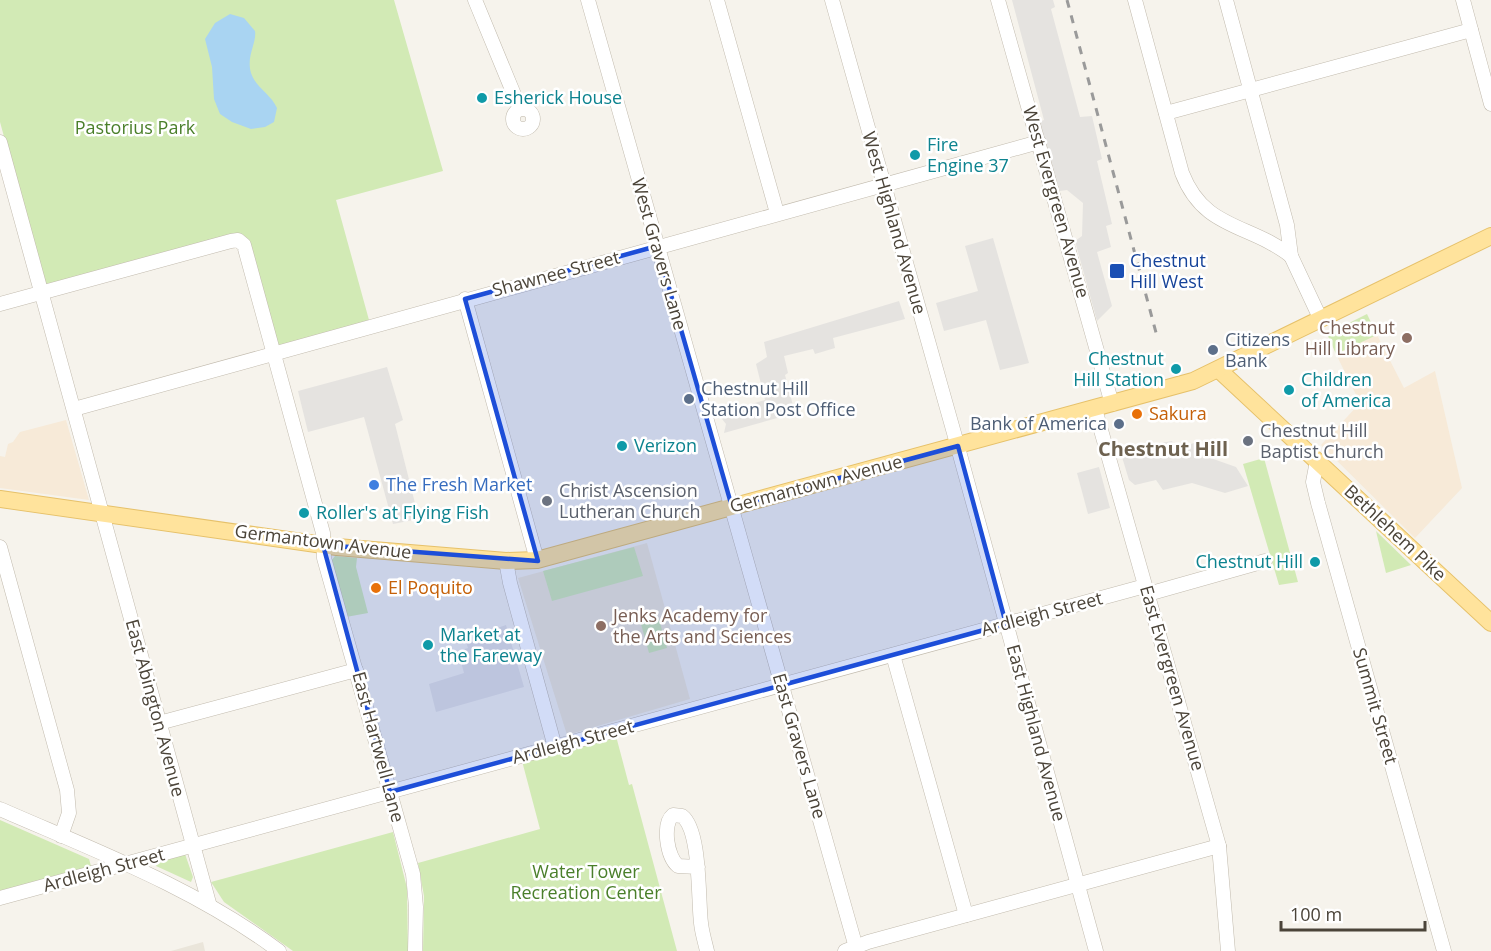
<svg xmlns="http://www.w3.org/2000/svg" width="1491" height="951" font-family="'Open Sans',sans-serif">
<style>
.residential{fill:#eae5da}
.commercial{fill:#f7ead8}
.education{fill:#efe8d6}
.green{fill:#d2eab5}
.parking{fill:#e5e3e0}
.water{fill:#a9d4f2}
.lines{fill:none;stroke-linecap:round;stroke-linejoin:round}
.minor-casing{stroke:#c2bbae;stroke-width:15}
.major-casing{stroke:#e6c16a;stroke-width:18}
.minor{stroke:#fff;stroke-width:14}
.major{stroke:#ffe39c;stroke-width:16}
.rail{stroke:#9a9a9a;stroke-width:3;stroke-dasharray:8 8;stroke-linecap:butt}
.marked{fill:#1d4ed8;fill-opacity:0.2;stroke:#1d4ed8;stroke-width:4.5;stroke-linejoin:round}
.culture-dot{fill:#0f9aa8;stroke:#fff;stroke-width:2}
.transit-dot{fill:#1a4fb4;stroke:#fff;stroke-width:2}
.education-dot{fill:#8d6e63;stroke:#fff;stroke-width:2}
.service-dot{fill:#5c6f8a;stroke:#fff;stroke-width:2}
.food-dot{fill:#e8710a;stroke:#fff;stroke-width:2}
.worship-dot{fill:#6b7280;stroke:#fff;stroke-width:2}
.shop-dot{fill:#3f7fe0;stroke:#fff;stroke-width:2}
.labels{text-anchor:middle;stroke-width:5;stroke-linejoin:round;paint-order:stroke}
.culture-label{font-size:18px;fill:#0d838f;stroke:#fff;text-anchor:start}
.park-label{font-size:18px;fill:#4a7f2a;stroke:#fff}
.street-label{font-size:18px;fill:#4b4439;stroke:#fff}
.transit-label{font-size:18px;fill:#164399;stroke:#fff;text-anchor:start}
.education-label{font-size:18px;fill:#785e54;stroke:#fff;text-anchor:end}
.service-label{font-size:18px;fill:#4e5e75;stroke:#fff;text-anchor:start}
.food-label{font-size:18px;fill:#c56008;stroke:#fff;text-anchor:start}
.worship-label{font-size:18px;fill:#5b616d;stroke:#fff;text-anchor:start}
.shop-label{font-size:18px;fill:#366cbe;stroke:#fff;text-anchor:start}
.neighbourhood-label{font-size:20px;font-weight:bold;fill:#6e6250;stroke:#fff}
</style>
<rect width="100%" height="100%" fill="#f6f3ec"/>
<polygon class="residential" points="203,942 205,951 171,951"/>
<g class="commercial">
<polygon points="1377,335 1404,388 1435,371 1462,488 1415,538 1321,445 1360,403 1336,354"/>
<polygon points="66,420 89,500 0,488 0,456 5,457 8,444 13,442 20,432"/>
</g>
<polygon class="education" points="647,543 690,699 567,735 518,578"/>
<g class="green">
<polygon points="0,0 394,0 443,171 336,200 369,320 284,346 278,345 248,242 49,285 44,283 0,122"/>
<polygon points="1367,314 1377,335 1336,354 1327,334"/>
<polygon points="1264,458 1298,582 1279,585 1243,464"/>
<polygon points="1376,531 1411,565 1386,573"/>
<polygon points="634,547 643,576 552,601 543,571"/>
<polygon points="335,556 357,558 356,567 368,613 346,617 331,561"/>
<polygon points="659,619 667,648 649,653 641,624"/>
<polygon points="616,736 629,785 632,784 677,951 423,951 424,896 418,863 540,829 522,761"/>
<polygon points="0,820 89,859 91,866 0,892"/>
<polygon points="393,832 407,888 408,951 293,951 224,902 211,882"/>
<polygon points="185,854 193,877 191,882 156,866 158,861"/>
</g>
<g class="parking">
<polygon points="1012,0 1053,0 1055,7 1051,9 1080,117 1092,116 1102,159 1097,161 1112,224 1106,226 1111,247 1097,252 1112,306 1097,321 1075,241 1082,236 1083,203 1067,190 1060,191 1038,122 1044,120"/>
<polygon points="993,238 1029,363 1000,370 986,320 944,331 936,303 978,291 965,246"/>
<polygon points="899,301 905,319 833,338 835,348 815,354 813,349 784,356 788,373 785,375 795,413 724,433 726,424 718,414 765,400 756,364 767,357 764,342"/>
<polygon points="387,367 403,420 395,424 419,519 393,524 364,417 308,432 298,391"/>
<polygon points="1172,441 1175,449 1197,442 1202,455 1236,467 1248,486 1225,493 1192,483 1163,490 1156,480 1135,485 1129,480 1122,457 1134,454 1140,447"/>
<polygon points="1099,467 1110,508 1088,514 1077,473"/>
<polygon points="506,625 524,687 436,712 429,684 464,673 458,651 468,648 465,639"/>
</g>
<path class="water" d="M230 14 244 18 255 31C257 43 246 56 251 73 256 88 271 94 277 108L274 122 265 127 251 129 232 122 220 114 214 99 212 67 205 39 215 23Z"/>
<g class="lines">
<defs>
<g id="minor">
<polyline points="475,0 520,109"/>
<polyline points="588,0 857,951"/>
<polyline points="717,0 777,213"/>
<polyline points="832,0 954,433 1096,951"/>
<polyline points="998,0 1112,404"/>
<path d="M1135 0 1182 173C1204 230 1249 223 1291 256"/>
<polyline points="1226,0 1287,225 1291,256 1321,320"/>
<polyline points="1463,0 1491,104"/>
<circle cx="523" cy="119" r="10"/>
<polyline points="1166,113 1471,30"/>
<polyline points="0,142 209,903"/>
<polyline points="465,299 537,560"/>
<polyline points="0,304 231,241 238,240 244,245 323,533 324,558 413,874 416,907 415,951"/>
<polyline points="74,409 1039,142"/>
<polyline points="1095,409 1219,846 1228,951"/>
<polyline points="1317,461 1313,482 1318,503 1444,951"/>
<polyline points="0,547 67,790 69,813 61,836"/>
<polyline points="506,561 510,583 555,747"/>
<polyline points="1148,594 1265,561"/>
<polyline points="893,655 966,915"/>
<polyline points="159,723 356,670"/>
<path d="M0 809C96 851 195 888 279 951"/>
<path d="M698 867 678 866C667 857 662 824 673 815L682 816C701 830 698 900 701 923 702 933 705 942 707 951"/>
<polyline points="0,898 1145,586"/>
<polyline points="845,951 868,942 1219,846"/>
</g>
<g id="major">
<polyline points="1219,370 1491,623"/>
<polyline points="0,499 337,547 506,561 537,560 1193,381 1491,236"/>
</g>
</defs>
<use href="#minor" class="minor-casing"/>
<use href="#major" class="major-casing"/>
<use href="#minor" class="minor"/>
<use href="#major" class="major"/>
<polyline class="rail" points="1067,0 1158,340"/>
</g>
<path class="marked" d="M657 246 732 507 958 446 1006 624 390 792 323 545 538 561 465 299Z"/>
<g class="culture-dot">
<circle cx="482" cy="98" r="6"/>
<circle cx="915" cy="155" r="6"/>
<circle cx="1176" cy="369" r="6"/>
<circle cx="1289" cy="390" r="6"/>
<circle cx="622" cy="446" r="6"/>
<circle cx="304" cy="513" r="6"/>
<circle cx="1315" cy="562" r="6"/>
<circle cx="428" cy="645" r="6"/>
</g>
<rect class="transit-dot" x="1109" y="263" width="16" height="16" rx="3"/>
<g class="education-dot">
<circle cx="1407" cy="338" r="6"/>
<circle cx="601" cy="626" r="6"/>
</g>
<g class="service-dot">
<circle cx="1213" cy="350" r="6"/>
<circle cx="689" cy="399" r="6"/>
<circle cx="1119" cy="424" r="6"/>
</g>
<g class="food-dot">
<circle cx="1137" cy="414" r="6"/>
<circle cx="376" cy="588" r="6"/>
</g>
<g class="worship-dot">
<circle cx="1248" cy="441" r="6"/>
<circle cx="547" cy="501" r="6"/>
</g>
<circle class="shop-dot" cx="374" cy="485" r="6"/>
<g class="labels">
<g class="culture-label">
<text x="494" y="104">Esherick House</text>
<text x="927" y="151">Fire<tspan x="927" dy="21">Engine 37</tspan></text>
<text x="1164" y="365" text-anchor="end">Chestnut<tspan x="1164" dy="21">Hill Station</tspan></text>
<text x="1301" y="386">Children<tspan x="1301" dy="21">of America</tspan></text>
<text x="634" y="452">Verizon</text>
<text x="316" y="519">Roller's at Flying Fish</text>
<text x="1303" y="568" text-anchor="end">Chestnut Hill</text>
<text x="440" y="641">Market at<tspan x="440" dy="21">the Fareway</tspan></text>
</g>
<g class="park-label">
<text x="135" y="134">Pastorius Park</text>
<text x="586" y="878">Water Tower<tspan x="586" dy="21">Recreation Center</tspan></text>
</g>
<g class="street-label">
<text transform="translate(1056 202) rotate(74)" y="6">West Evergreen Avenue</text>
<text transform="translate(894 223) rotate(74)" y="6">West Highland Avenue</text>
<text transform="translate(659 254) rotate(74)" y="6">West Gravers Lane</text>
<text transform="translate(556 274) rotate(-15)" y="6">Shawnee Street</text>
<text transform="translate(816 484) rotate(-15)" y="6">Germantown Avenue</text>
<text transform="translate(1395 533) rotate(43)" y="6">Bethlehem Pike</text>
<text transform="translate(323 542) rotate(7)" y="6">Germantown Avenue</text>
<text transform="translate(1042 614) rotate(-15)" y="6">Ardleigh Street</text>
<text transform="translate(1172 678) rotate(74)" y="6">East Evergreen Avenue</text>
<text transform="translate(1375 706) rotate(74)" y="6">Summit Street</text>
<text transform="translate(155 708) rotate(75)" y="6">East Abington Avenue</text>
<text transform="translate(1036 733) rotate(75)" y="6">East Highland Avenue</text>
<text transform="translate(573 742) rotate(-15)" y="6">Ardleigh Street</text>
<text transform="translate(799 746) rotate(74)" y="6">East Gravers Lane</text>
<text transform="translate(378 747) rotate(75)" y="6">East Hartwell Lane</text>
<text transform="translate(104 870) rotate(-15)" y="6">Ardleigh Street</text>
</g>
<g class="transit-label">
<text x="1130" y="267">Chestnut<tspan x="1130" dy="21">Hill West</tspan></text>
</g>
<g class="education-label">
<text x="1395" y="334">Chestnut<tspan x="1395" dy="21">Hill Library</tspan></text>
<text x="613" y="622" text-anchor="start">Jenks Academy for<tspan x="613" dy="21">the Arts and Sciences</tspan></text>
</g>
<g class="service-label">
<text x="1225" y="346">Citizens<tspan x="1225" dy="21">Bank</tspan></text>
<text x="701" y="395">Chestnut Hill<tspan x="701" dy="21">Station Post Office</tspan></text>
<text x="1107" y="430" text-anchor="end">Bank of America</text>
</g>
<g class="food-label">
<text x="1149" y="420">Sakura</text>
<text x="388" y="594">El Poquito</text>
</g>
<g class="worship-label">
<text x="1260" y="437">Chestnut Hill<tspan x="1260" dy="21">Baptist Church</tspan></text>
<text x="559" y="497">Christ Ascension<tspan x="559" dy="21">Lutheran Church</tspan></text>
</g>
<g class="shop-label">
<text x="386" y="491">The Fresh Market</text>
</g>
<g class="neighbourhood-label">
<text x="1163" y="456">Chestnut Hill</text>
</g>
</g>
<path d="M1281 921v9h144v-9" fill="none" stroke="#4b4439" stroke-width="3"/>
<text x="1290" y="921" font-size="18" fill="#4b4439" stroke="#ffffff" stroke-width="4.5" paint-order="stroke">100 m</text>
</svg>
